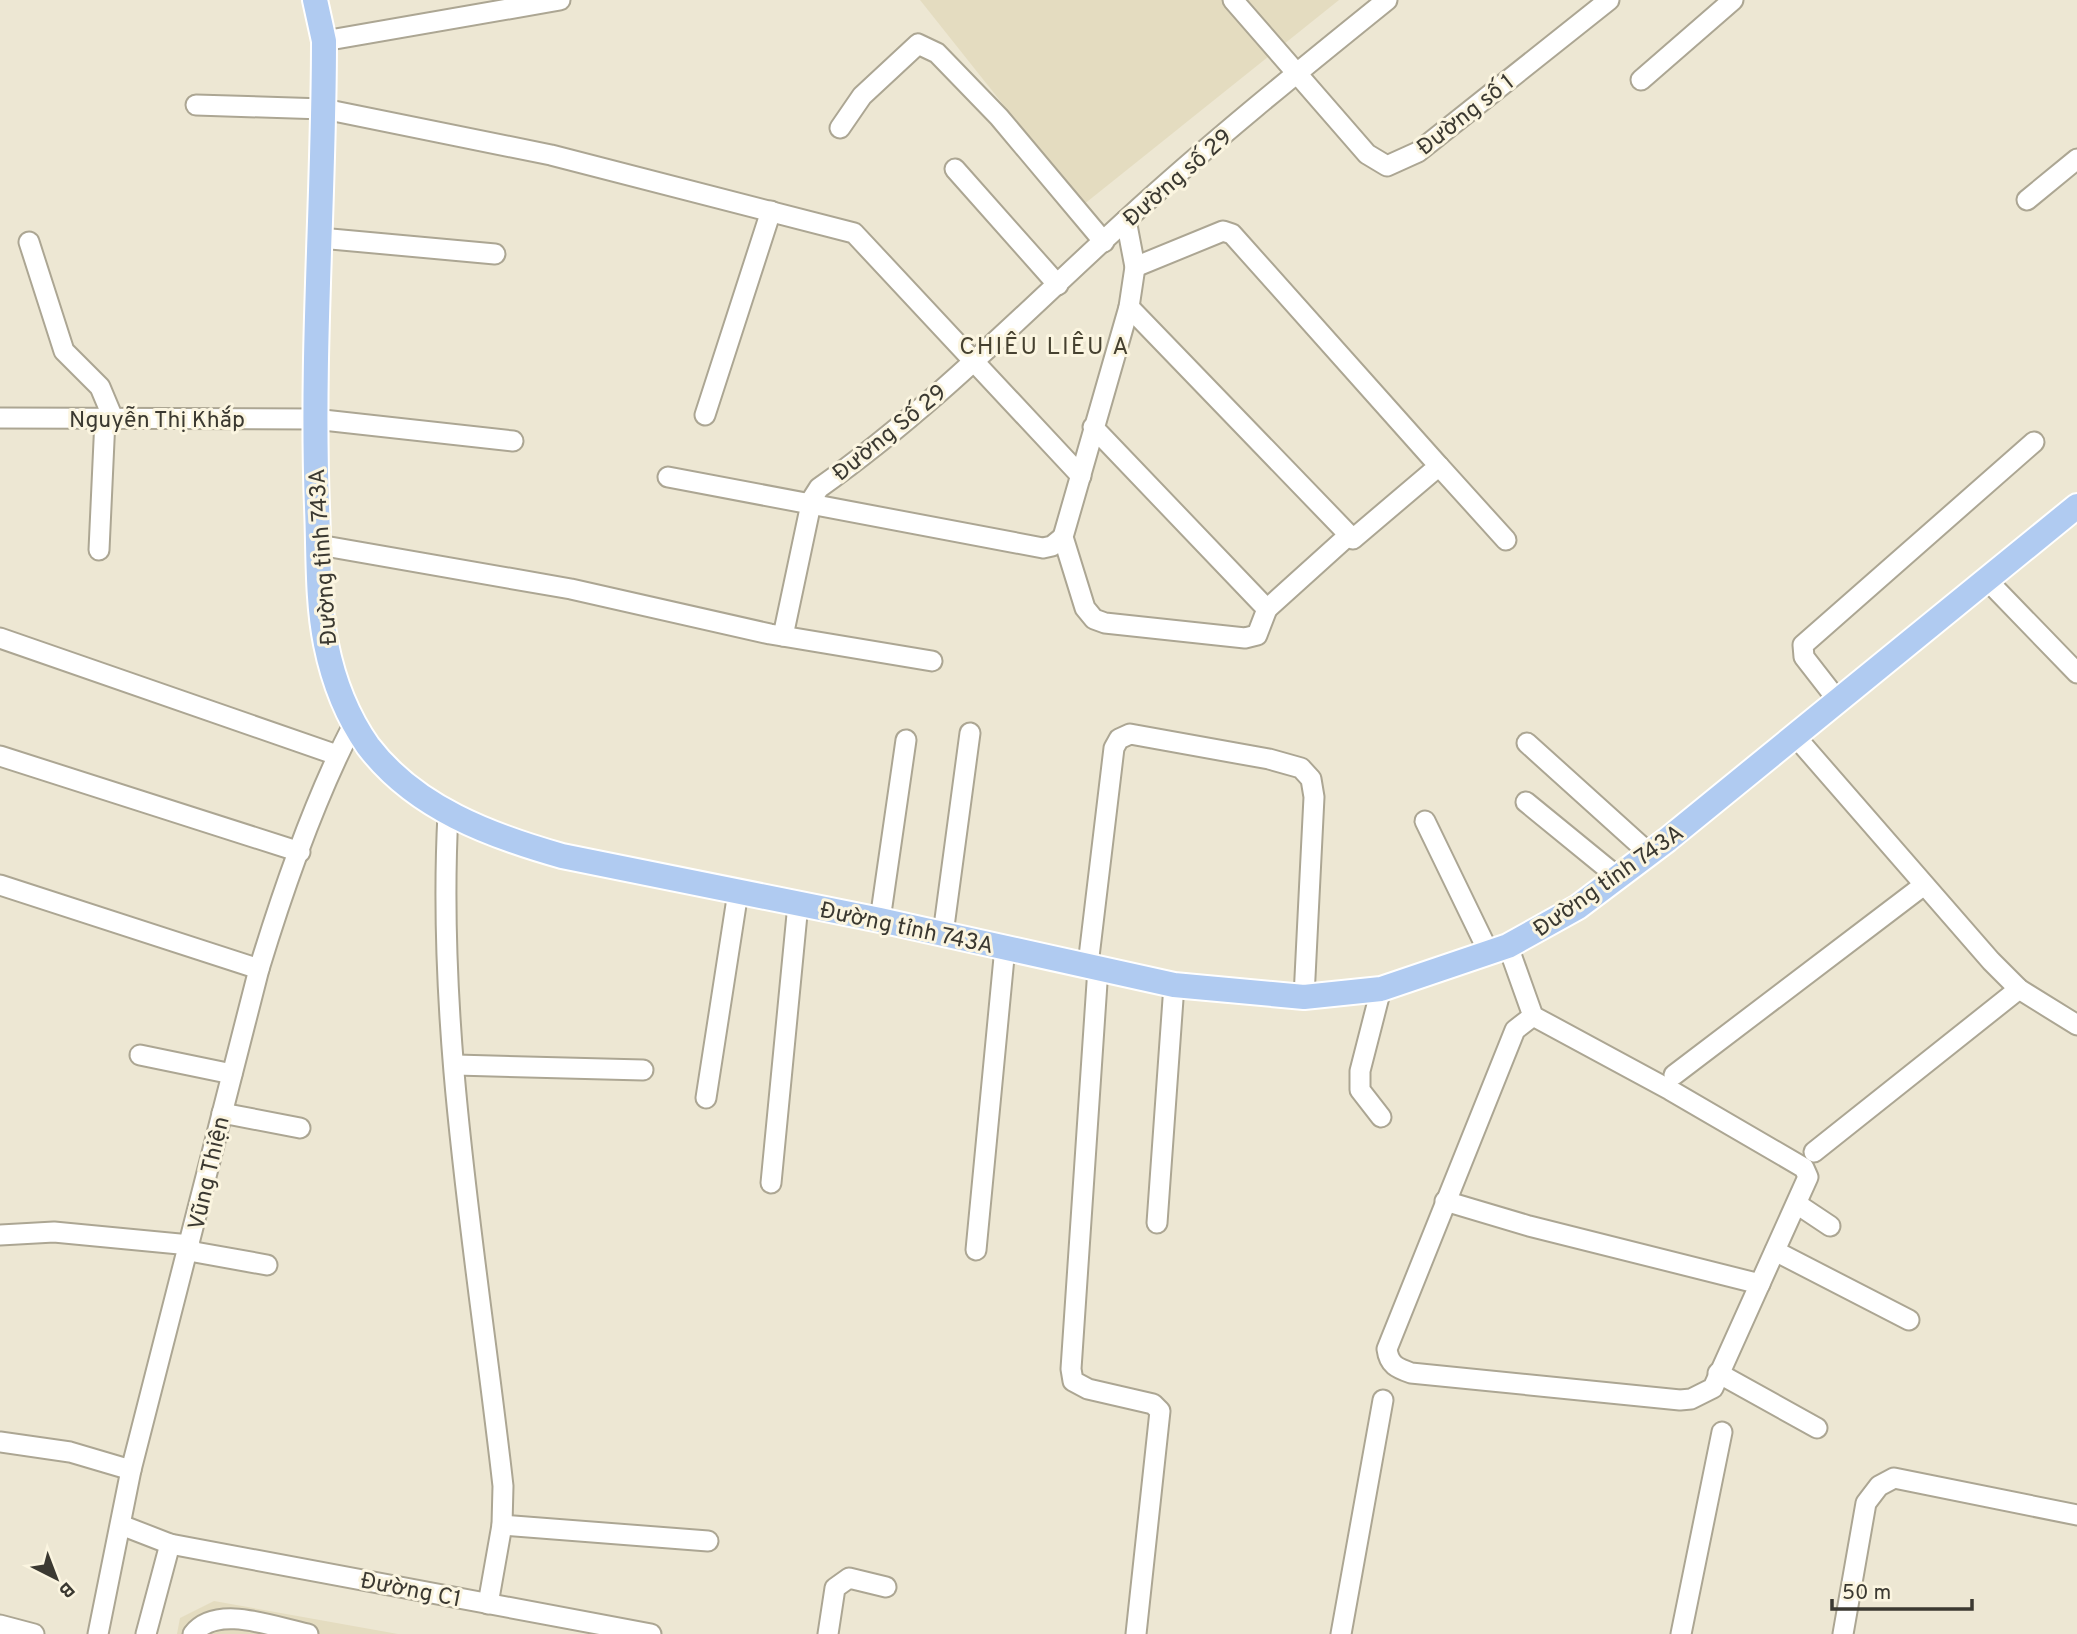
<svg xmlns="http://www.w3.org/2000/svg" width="2077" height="1634" font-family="Overpass,sans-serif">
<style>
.built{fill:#e4dcc0}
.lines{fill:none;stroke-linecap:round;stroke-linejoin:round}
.minor-casing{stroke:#aca693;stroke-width:23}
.major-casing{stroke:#fff;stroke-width:28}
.minor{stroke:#fff;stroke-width:19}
.major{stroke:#b0cbf1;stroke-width:24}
.labels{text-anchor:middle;stroke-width:6;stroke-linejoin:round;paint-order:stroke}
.street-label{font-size:23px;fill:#3b3931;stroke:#fbf5e0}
.neighbourhood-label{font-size:24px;letter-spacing:2px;fill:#464130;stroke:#fbf5e0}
</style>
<rect width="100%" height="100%" fill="#ede7d3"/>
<g class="built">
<polygon points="920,0 1339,0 1083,205"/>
<polygon points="214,1601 398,1634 177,1634 180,1618"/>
</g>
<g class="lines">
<defs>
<g id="minor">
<polyline points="1233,0 1367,154 1387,166 1418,152 1609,0"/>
<polyline points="324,41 560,0"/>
<polyline points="1641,80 1733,0"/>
<polyline points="196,105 324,109 551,155 854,233 1081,476"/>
<polyline points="840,128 862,96 918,44 937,53 999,117 1104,242"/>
<polyline points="955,169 1058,285"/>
<polyline points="2027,200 2077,159"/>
<polyline points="320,238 495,254"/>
<polyline points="29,242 64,351 100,387 113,418"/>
<polyline points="1129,307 1353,539 1439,466 1232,234 1223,231 1135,267"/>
<polyline points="705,415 771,211"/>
<polyline points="0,418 314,419 513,441"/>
<polyline points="1093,427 1267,609 1257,635 1245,638 1105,623 1094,619 1085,608 1063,537 1129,307 1135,267 1126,220"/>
<polyline points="1439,466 1506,540"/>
<polyline points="668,477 1043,548 1052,546 1063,537"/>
<polyline points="319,545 571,589 770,634 932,661"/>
<polyline points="99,550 105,419"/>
<polyline points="1987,580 2077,673"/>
<polyline points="1267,609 1349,535"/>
<path d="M783 636 812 499 819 488C931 409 1026 311 1127 219 1210 143 1299 71 1387 0"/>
<polyline points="0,638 337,755"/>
<polyline points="1839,702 1804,657 1803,645 2034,442"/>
<polyline points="1795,736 1991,961 2019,989 2077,1025"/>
<polyline points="1527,743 1650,854"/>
<polyline points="0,756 300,852"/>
<polyline points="1526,802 1619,878"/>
<path d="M448 814C436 1038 478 1264 503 1486L502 1525 488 1604"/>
<polyline points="1425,821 1489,953"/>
<polyline points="0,885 259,969"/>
<polyline points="880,920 906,740"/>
<polyline points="943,934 970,733"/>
<path d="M1508 946 1533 1016 1670 1090 1804 1168 1808 1177 1713 1388 1691 1399 1680 1400 1411 1373C1397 1368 1389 1365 1387 1349L1515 1030 1533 1016"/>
<polyline points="1088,965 1114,748 1119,739 1130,734 1269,759 1301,768 1311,779 1314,797 1304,997"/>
<polyline points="1098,968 1071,1369 1073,1381 1088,1389 1153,1404 1160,1411 1136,1634"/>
<polyline points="1381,989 1360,1071 1360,1090 1381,1117"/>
<polyline points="140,1055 232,1074"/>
<polyline points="456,1065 643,1070"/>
<polyline points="1674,1075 1924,885"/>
<polyline points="706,1098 738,892"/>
<polyline points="222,1113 300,1128"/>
<polyline points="1814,1152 2019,989"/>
<polyline points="771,1183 798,904"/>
<polyline points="1445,1201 1529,1226 1760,1284"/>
<polyline points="1797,1204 1830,1226"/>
<polyline points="1157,1223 1174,985"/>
<polyline points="0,1235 54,1232 190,1245"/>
<polyline points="976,1250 1005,947"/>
<polyline points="189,1251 267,1265"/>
<polyline points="1775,1251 1909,1320"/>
<polyline points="1718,1373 1817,1428"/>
<polyline points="0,1442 70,1452 131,1470"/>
<polyline points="121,1525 170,1544 651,1634"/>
<polyline points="502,1525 708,1541"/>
<polyline points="0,1625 34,1634"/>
<path d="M98 1634 131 1470 259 969C283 890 316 796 354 723"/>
<polyline points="146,1634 170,1544"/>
<path d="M193 1634C217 1603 276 1628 308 1634"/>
<polyline points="828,1634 835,1588 849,1578 886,1587"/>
<polyline points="1341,1634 1383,1400"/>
<polyline points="1681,1634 1722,1432"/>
<polyline points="1843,1634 1866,1503 1879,1486 1894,1478 2077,1515"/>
</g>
<path id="major" d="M315 0 324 41C324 197 311 351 317 507 319 551 317 600 326 644 333 679 347 716 368 746 415 808 491 836 562 856L880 920 1174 985 1304 997 1381 989 1508 946 1578 907 1667 840 2077 506"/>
</defs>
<use href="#minor" class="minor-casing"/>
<use href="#major" class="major-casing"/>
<use href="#minor" class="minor"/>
<use href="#major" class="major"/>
</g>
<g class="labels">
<g class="street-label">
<text transform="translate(1465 114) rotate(-38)" y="8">Đường số 1</text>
<text transform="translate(1177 177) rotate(-41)" y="8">Đường số 29</text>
<text x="157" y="427">Nguyễn Thị Khắp</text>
<text transform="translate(889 432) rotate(-39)" y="8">Đường Số 29</text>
<text transform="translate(322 557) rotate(-94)" y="8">Đường tỉnh 743A</text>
<text transform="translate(1608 880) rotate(-35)" y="8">Đường tỉnh 743A</text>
<text transform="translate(907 927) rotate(12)" y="8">Đường tỉnh 743A</text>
<text transform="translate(208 1173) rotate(-77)" y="8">Vũng Thiện</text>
<text transform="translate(411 1589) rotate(11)" y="8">Đường C1</text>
</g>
<g class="neighbourhood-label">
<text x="1045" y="354">CHIÊU LIÊU A</text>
</g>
</g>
<g transform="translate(56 1578) rotate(138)" stroke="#fbf5e0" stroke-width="5" paint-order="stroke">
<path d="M0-5L12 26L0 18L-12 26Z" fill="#3b3931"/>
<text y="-10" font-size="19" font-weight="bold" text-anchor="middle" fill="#3b3931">B</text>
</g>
<path d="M1832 1599v10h140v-10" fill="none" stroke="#3b3931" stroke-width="3.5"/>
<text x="1842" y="1599" font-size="21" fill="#3b3931" stroke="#fbf5e0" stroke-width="5" paint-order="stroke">50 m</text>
</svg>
